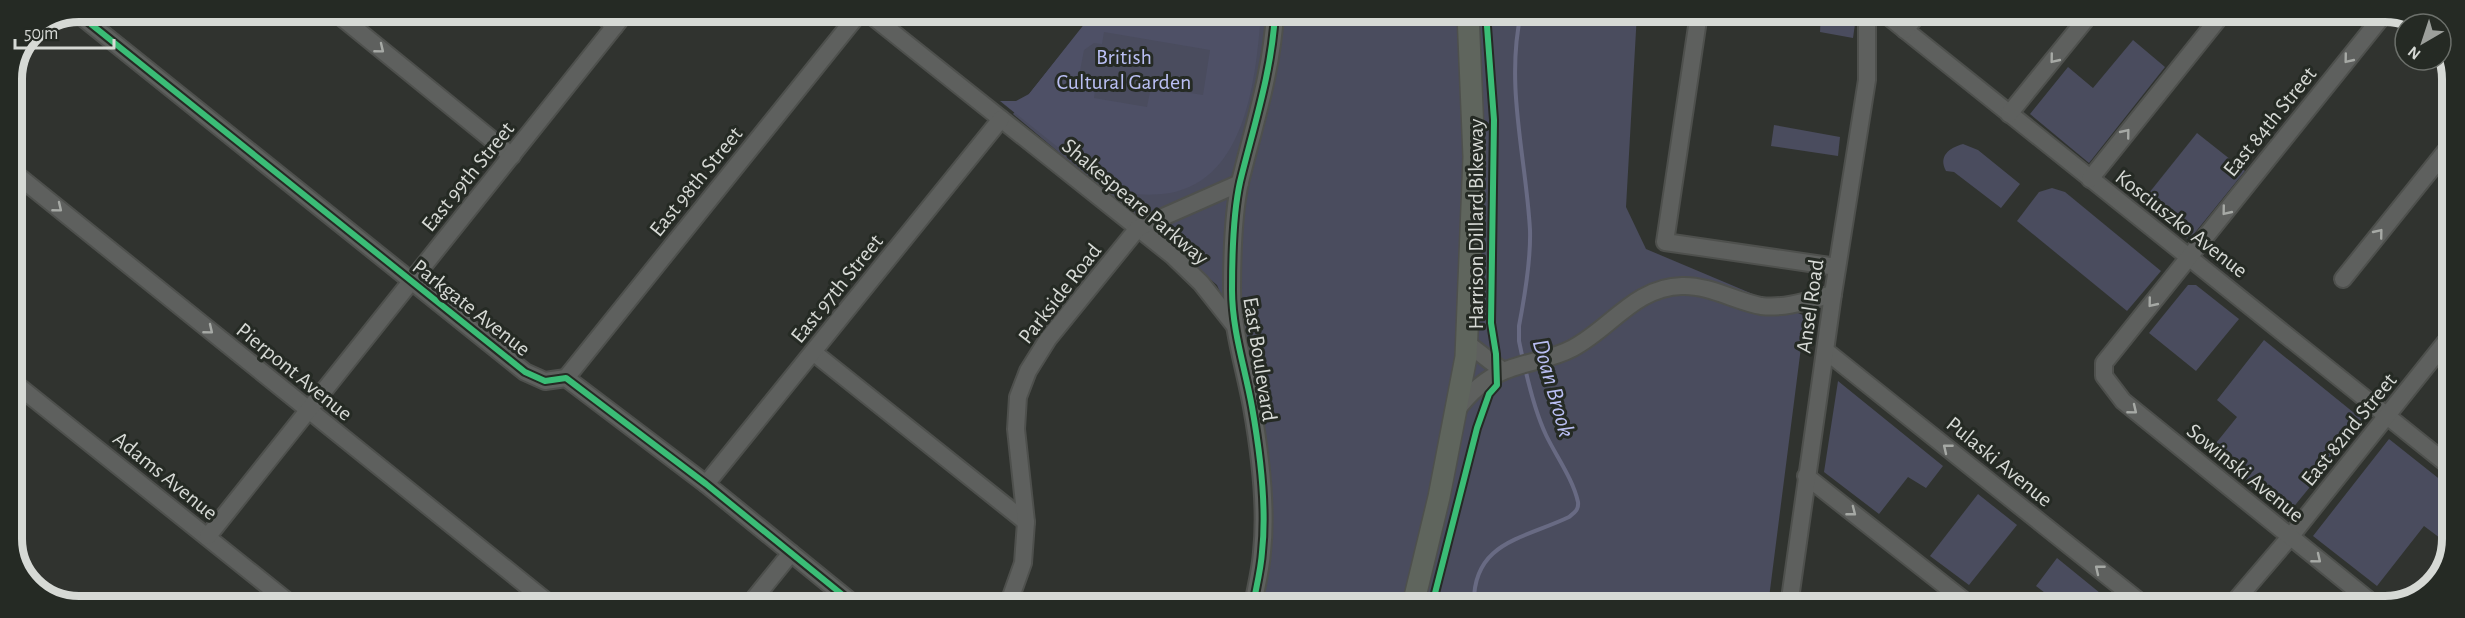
<svg xmlns="http://www.w3.org/2000/svg" width="2465" height="618" font-family="'Alegreya Sans',sans-serif">
<style>
.green{fill:#4a4c5e}
.forest{fill:#4e5066;fill-rule:evenodd}
.lines{fill:none;stroke-linecap:round;stroke-linejoin:round}
.stream{stroke:#686a83;stroke-width:4}
.minor-casing{stroke:#4e504d;stroke-width:20}
.major-casing{stroke:#4e504d;stroke-width:24}
.minor{stroke:#5e605e;stroke-width:16}
.major{stroke:#5f655d;stroke-width:21}
.cycleway-casing{stroke:#252a24;stroke-width:10}
.cycleway{stroke:#3abd76;stroke-width:6}
.oneway{stroke:#a6a9a5}
.labels{text-anchor:middle;stroke-width:6;stroke-linejoin:round;paint-order:stroke}
.park-label{font-size:22px;fill:#babff3;stroke:#252a24}
.street-label{font-size:22px;fill:#d6d9d5;stroke:#252a24}
.water-label{font-size:24px;font-style:italic;fill:#b9bef2;stroke:#252a24}
.rim{fill:none;stroke:#d6d9d5;stroke-width:8}
</style>
<rect width="100%" height="100%" fill="#30332f"/>
<g class="green">
<polygon points="1094,13 1637,13 1626,207 1646,249 1805,316 1769,598 1741,606 1253,605 1262,488 1235,327 1217,285 1013,114"/>
<polygon points="1821,13 1856,17 1853,38 1820,32"/>
<polygon points="2133,40 2165,67 2089,163 2030,114 2068,67 2093,88"/>
<polygon points="1774,125 1840,137 1838,156 1771,146"/>
<polygon points="2197,133 2245,171 2189,240 2141,203"/>
<path d="M1963 144 1978 150 2020 184 2001 208 1954 172 1946 171C1938 156 1949 148 1963 144Z"/>
<polygon points="2052,188 2065,192 2161,271 2127,311 2017,221 2039,192"/>
<polygon points="2188,285 2196,285 2239,319 2196,371 2149,333"/>
<polygon points="2264,340 2364,421 2287,515 2208,453 2237,417 2217,400"/>
<polygon points="1838,381 1943,466 1926,488 1908,477 1879,514 1824,472"/>
<polygon points="2389,439 2452,489 2452,531 2444,541 2424,526 2377,586 2313,536"/>
<polygon points="1978,494 2017,525 1969,585 1930,556"/>
<polygon points="2057,558 2116,606 2062,606 2036,586"/>
</g>
<path class="forest" d="M1093 13H1261C1256 76 1247 179 1170 193 1149 196 1130 195 1110 189L1000 101H1016L1029 94ZM1104 32 1210 50 1203 95 1151 87 1147 107 1094 98 1096 83 1087 82 1080 71 1084 50 1094 43 1102 44Z"/>
<g class="lines">
<g class="stream">
<path d="M1521 13C1505 86 1526 157 1530 230 1531 261 1525 295 1519 326V341L1523 360"/>
<path d="M1474 605C1472 542 1523 539 1569 517 1574 513 1579 510 1578 502 1573 479 1556 456 1546 435 1536 414 1530 390 1525 368"/>
</g>
<defs>
<g id="minor">
<polyline points="335,12 512,156"/>
<polyline points="598,12 615,26"/>
<polyline points="867,12 1173,256 1201,283 1235,326"/>
<polyline points="77,13 525,372 545,381 566,378 706,484 855,605"/>
<polyline points="1699,13 1665,242 1837,267"/>
<polyline points="1884,13 2452,468"/>
<polyline points="1905,30 1919,13"/>
<polyline points="2009,114 2091,13"/>
<polyline points="12,171 551,605"/>
<polyline points="2090,179 2223,13"/>
<polyline points="2343,279 2453,142"/>
<polyline points="1467,343 1503,371"/>
<polyline points="1826,351 2145,606"/>
<polyline points="813,352 1026,522"/>
<polyline points="566,378 860,12"/>
<polyline points="12,381 292,605"/>
<path d="M1456 411C1468 395 1485 379 1504 371 1527 361 1551 360 1573 348 1611 328 1635 287 1682 286 1709 285 1735 301 1761 306 1785 309 1810 300 1833 294"/>
<polyline points="1806,476 1971,606"/>
<polyline points="706,484 1001,119"/>
<polyline points="208,536 626,12"/>
<polyline points="749,605 791,553"/>
<polyline points="1008,605 1023,563 1026,522 1016,429 1018,397 1028,371 1048,339 1138,228 1240,183"/>
<path d="M1253 605C1256 588 1261 569 1262 552 1267 506 1260 452 1252 407 1245 368 1232 330 1232 290 1232 257 1233 214 1240 182 1254 125 1272 71 1275 13"/>
<polyline points="1789,606 1833,294 1867,80 1867,13"/>
<polyline points="2231,606 2290,537 2452,334"/>
<polyline points="2376,606 2123,401 2104,376 2104,363 2385,13"/>
</g>
<polyline id="major" points="1413,605 1439,497 1466,357 1474,157 1468,13"/>
</defs>
<use href="#minor" class="minor-casing"/>
<use href="#major" class="major-casing"/>
<use href="#minor" class="minor"/>
<use href="#major" class="major"/>
<defs>
<g id="cycleway">
<polyline points="77,13 525,372 545,381 566,378 706,484 855,605"/>
<path d="M1253 605C1256 588 1261 569 1262 552 1267 506 1260 452 1252 407 1245 368 1232 330 1232 290 1232 257 1233 214 1240 182 1254 125 1272 71 1275 13"/>
<polyline points="1432,605 1477,428 1489,394 1497,385 1496,354 1491,323 1494,120 1486,13"/>
</g>
</defs>
<use href="#cycleway" class="cycleway-casing"/>
<use href="#cycleway" class="cycleway"/>
</g>
<defs><path id="oneway-chevron" d="M-2-3.5L2.5 0L-2 3.5" fill="none" stroke-width="1.6" stroke-linecap="round" stroke-linejoin="round" transform="scale(1.5)"/></defs>
<g class="oneway">
<use href="#oneway-chevron" transform="translate(380 49) rotate(39)"/>
<use href="#oneway-chevron" transform="translate(2054 59) rotate(129)"/>
<use href="#oneway-chevron" transform="translate(2348 59) rotate(129)"/>
<use href="#oneway-chevron" transform="translate(2126 133) rotate(-51)"/>
<use href="#oneway-chevron" transform="translate(58 208) rotate(39)"/>
<use href="#oneway-chevron" transform="translate(2226 211) rotate(129)"/>
<use href="#oneway-chevron" transform="translate(2379 233) rotate(-51)"/>
<use href="#oneway-chevron" transform="translate(2152 303) rotate(129)"/>
<use href="#oneway-chevron" transform="translate(209 330) rotate(39)"/>
<use href="#oneway-chevron" transform="translate(2133 410) rotate(39)"/>
<use href="#oneway-chevron" transform="translate(1947 448) rotate(-141)"/>
<use href="#oneway-chevron" transform="translate(1852 512) rotate(38)"/>
<use href="#oneway-chevron" transform="translate(2317 559) rotate(39)"/>
<use href="#oneway-chevron" transform="translate(2099 569) rotate(-141)"/>
</g>
<g class="labels">
<g class="park-label">
<text x="1124" y="64">British<tspan x="1124" dy="25">Cultural Garden</tspan></text>
</g>
<g class="street-label">
<text transform="translate(2269 121) rotate(-51)" y="8">East 84th Street</text>
<text transform="translate(467 176) rotate(-51)" y="8">East 99th Street</text>
<text transform="translate(695 181) rotate(-51)" y="8">East 98th Street</text>
<text transform="translate(1136 201) rotate(40)" y="8">Shakespeare Parkway</text>
<text transform="translate(2182 223) rotate(38)" y="8">Kosciuszko Avenue</text>
<text transform="translate(1475 224) rotate(-90)" y="8">Harrison Dillard Bikeway</text>
<text transform="translate(836 288) rotate(-51)" y="8">East 97th Street</text>
<text transform="translate(1059 293) rotate(-52)" y="8">Parkside Road</text>
<text transform="translate(1809 306) rotate(-82)" y="8">Ansel Road</text>
<text transform="translate(472 307) rotate(38)" y="8">Parkgate Avenue</text>
<text transform="translate(1261 359) rotate(81)" y="8">East Boulevard</text>
<text transform="translate(295 371) rotate(39)" y="8">Pierpont Avenue</text>
<text transform="translate(2348 429) rotate(-51)" y="8">East 82nd Street</text>
<text transform="translate(2000 461) rotate(39)" y="8">Pulaski Avenue</text>
<text transform="translate(2246 472) rotate(39)" y="8">Sowinski Avenue</text>
<text transform="translate(166 475) rotate(39)" y="8">Adams Avenue</text>
</g>
<g class="water-label">
<text transform="translate(1554 388) rotate(74)" y="8">Doan Brook</text>
</g>
</g>
<path d="M0 0H2465V618H0ZM79 22H2385A57 57 0 0 1 2442 79V539A57 57 0 0 1 2385 596H79A57 57 0 0 1 22 539V79A57 57 0 0 1 79 22Z" fill="#252a24" fill-rule="evenodd"/>
<path class="rim" d="M79 22H2385A57 57 0 0 1 2442 79V539A57 57 0 0 1 2385 596H79A57 57 0 0 1 22 539V79A57 57 0 0 1 79 22Z"/>
<g transform="translate(2423 42) rotate(219)"><circle r="28" fill="#252a24" stroke="#6c706b" stroke-width="1.5"/>
<path d="M0-4.5L10 22L0 15L-10 22Z" fill="#9c9f9b"/>
<text y="-9" font-size="16" font-weight="bold" text-anchor="middle" fill="#d6d9d5">N</text>
</g>
<path d="M15 39v9h99v-9" fill="none" stroke="#d6d9d5" stroke-width="3"/>
<text x="24" y="39" font-size="18" fill="#d6d9d5" stroke="#252a24" stroke-width="4.5" paint-order="stroke">50 m</text>
</svg>
